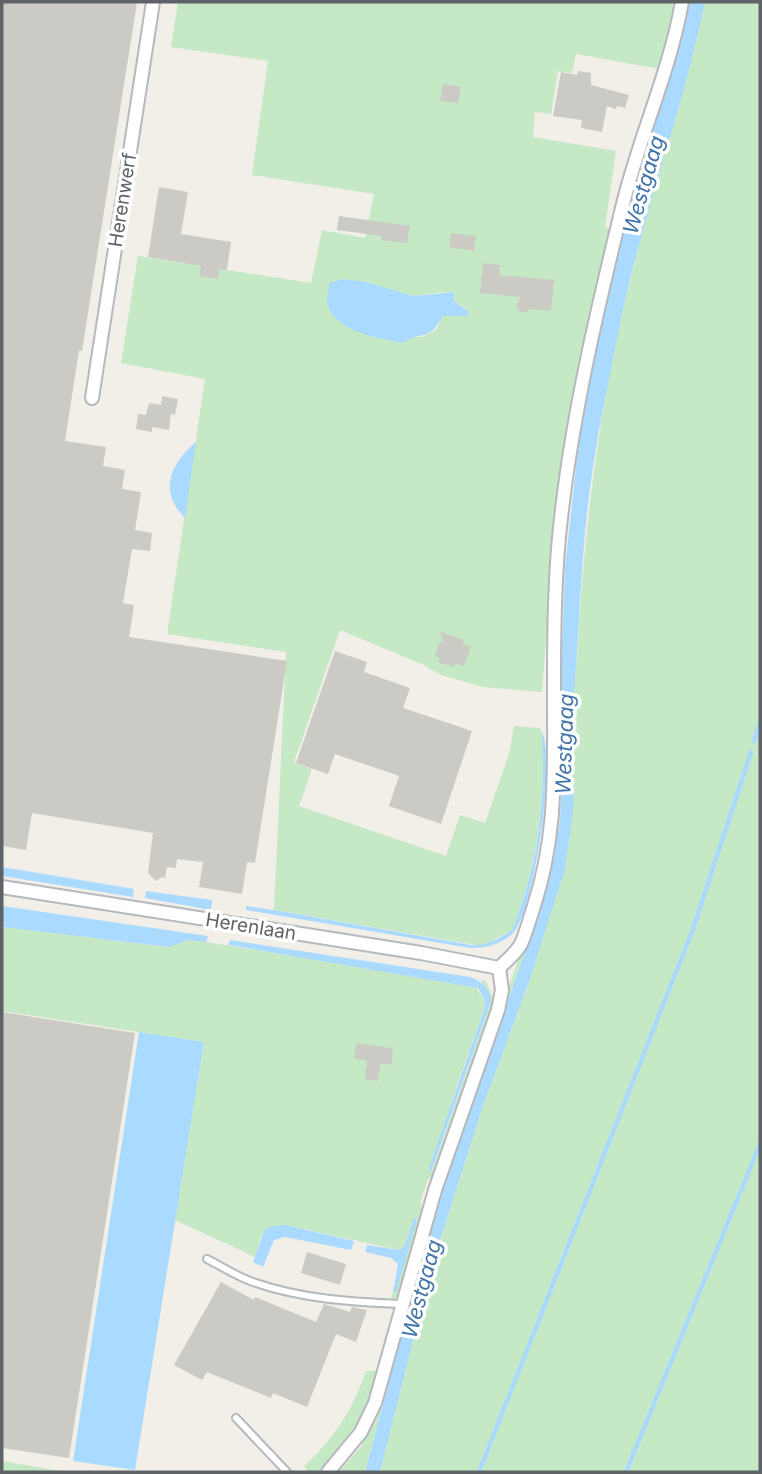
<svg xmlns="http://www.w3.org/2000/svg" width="762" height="1474" font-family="Inter,sans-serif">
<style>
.green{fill:#c5e8c5;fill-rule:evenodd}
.water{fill:#aadaff}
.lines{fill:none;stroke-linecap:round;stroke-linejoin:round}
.stream{stroke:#aadaff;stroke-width:4.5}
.building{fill:#cccac5}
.lane-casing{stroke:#b5b8bc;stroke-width:10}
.street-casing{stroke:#b5b8bc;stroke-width:16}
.lane{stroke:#fff;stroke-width:6}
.street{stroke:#fff;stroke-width:12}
.labels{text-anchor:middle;stroke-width:7;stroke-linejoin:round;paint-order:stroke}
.street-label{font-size:19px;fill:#5f6368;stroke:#fff}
.water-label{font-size:21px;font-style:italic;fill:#4174aa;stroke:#fff}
</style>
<rect width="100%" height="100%" fill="#f1efe8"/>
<g class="green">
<path d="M178 2H675L660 69 576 54 572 73 558 71 551 114 535 112 533 137 616 151 605 227 613 229C593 297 576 367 566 437 554 522 549 607 542 692L483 687 441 675 424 665 340 630 294 762 312 769 299 806 446 856 460 815 485 823 509 754 514 726 540 728C545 742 544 761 543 776 541 829 532 881 512 930L482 946 274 910 286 652 167 634 205 379 121 363 138 256 311 283 322 230 365 238 374 194 252 175 268 61 171 47ZM366 282 414 296 443 292 454 293V301L465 308 467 316 449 315 443 316 436 330 422 337 382 338 345 326 336 318Z"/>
<path d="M705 2H760V1472H380L431 1269 483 1106 529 982 574 770 572 728 568 727C568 704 576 681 577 658 584 525 601 393 634 264 656 176 687 90 705 2Z"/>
<path d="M557 725H560C561 771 563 818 553 863 532 951 494 1034 466 1120 428 1236 396 1354 365 1472H339L360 1448 375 1422 417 1264 483 1061 540 897Z"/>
<polygon points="2,927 168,947 189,940 206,942 475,986 485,1001 483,1013 456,1088 432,1171 491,1001 487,989 481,981 485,980 493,997 491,1013 438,1173 428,1179 421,1200 422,1221 400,1295 391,1300 393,1292 396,1293 412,1222 404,1247 399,1250 285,1225 261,1237 255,1257 175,1220 204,1042 2,1011"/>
<path d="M366 1371H381C365 1413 349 1441 318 1472H309L304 1466C334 1439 353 1409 366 1371Z"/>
<polygon points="2,1461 66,1472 69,1472 2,1472"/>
</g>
<g class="water">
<path d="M689 2H705C683 111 642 215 620 324 609 381 596 438 589 496 580 569 579 644 572 717L568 718V726L572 728 574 804 565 869 529 982 483 1106 431 1269 380 1472H365L429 1232 472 1100 529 942 553 862 560 820 562 781 561 671 565 568 580 431 610 280 627 208 683 34Z"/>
<path d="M344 279 366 282 414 296 454 292V301L468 311V316H443C428 343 424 329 403 343 379 338 338 333 328 306 326 299 329 290 329 283Z"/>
<path d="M196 442 185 518C158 491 170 464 196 442Z"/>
<path d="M542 732C556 759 535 906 514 932 503 944 485 949 470 948L246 910V906L274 910 471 945C488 946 499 938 512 930 538 867 546 799 542 732Z"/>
<polygon points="2,867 134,889 133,897 2,876"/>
<polygon points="146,891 212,900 211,910 145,898"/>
<polygon points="2,906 208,936 206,942 189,940 169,947 2,927"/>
<path d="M230 940 470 977C481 981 490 987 491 1001L431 1172 429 1170 432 1159 483 1013 485 1001 478 988 228 945Z"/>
<polygon points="139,1032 204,1042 135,1470 73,1461"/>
<polygon points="414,1218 417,1219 396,1293 393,1292 398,1264 391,1258 365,1252 367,1245 399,1250 404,1247"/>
<polygon points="285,1225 354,1241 351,1250 285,1237 274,1240 263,1267 253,1262 265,1229 273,1226"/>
</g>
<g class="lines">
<g class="stream">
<polyline points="754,741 760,722"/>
<polyline points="479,1472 693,929 751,752"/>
<polyline points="626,1472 760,1144"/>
</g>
</g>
<g class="building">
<polygon points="2,2 137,2 82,351 79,350 65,441 106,447 103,466 125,470 122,489 141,492 135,530 152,533 150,551 132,549 123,603 134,605 129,637 287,661 255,863 247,862 242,894 199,887 203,862 177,859 176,868 167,867 165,878 162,877 156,881 148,873 153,833 32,813 26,850 3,846 2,843"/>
<polygon points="578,71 591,73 591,85 629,95 625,108 617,106 616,109 607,106 602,132 581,128 582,120 553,116 561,72 577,75"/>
<polygon points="443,84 461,87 458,103 440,101"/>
<polygon points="159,187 188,192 181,234 231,242 227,270 219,269 218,279 199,276 201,266 148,257"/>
<polygon points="339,216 410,226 407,243 381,240 382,236 337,230"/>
<polygon points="451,233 476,236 474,251 449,247"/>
<polygon points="483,263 500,265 499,275 554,280 551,311 529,309 526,312 520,312 516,306 521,297 480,293"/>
<polygon points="162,396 178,399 175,415 171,414 169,430 152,427 152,432 136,429 138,414 146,415 149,403 161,405"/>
<polygon points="439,631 464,640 462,644 471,647 464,666 455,663 454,667 438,662 440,658 435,656 440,642 444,643"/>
<polygon points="335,651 367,662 364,672 410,688 403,708 472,731 441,824 389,806 399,776 335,754 328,774 296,763"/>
<polygon points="2,1012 135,1033 69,1458 2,1448"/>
<polygon points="356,1043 391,1048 393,1051 391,1065 381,1063 377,1081 365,1079 367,1061 354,1058"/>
<polygon points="307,1252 346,1264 340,1285 301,1273"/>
<polygon points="221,1282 254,1300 255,1297 316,1322 324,1304 350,1312 352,1307 367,1310 356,1342 336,1334 307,1407 273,1393 271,1398 207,1372 202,1380 174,1365"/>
</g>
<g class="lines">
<defs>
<g id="lane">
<path d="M207 1259C223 1267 239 1278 256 1283 302 1299 353 1302 401 1304"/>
<polyline points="236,1418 287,1472"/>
</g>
<g id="street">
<polyline points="92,398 153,2"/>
<polyline points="2,887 421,953 499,968"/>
<path d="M499 968C507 960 516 953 521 944 526 933 529 921 533 909 557 836 554 776 554 700 554 646 554 591 559 537 570 423 597 310 624 200 641 133 670 70 682 2"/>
<polyline points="328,1472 361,1432 375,1403 435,1190 498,1010 502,990 499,968"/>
</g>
</defs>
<use href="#lane" class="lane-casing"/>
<use href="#street" class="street-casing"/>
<use href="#lane" class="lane"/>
<use href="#street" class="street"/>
</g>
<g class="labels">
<g class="street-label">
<text transform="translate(122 200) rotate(-81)" y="7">Herenwerf</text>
<text transform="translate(251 926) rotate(9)" y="7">Herenlaan</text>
</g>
<g class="water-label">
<text transform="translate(644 185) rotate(-74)" y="7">Westgaag</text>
<text transform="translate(565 744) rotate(-88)" y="7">Westgaag</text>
<text transform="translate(422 1289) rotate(-75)" y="7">Westgaag</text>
</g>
</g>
<rect width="762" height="1474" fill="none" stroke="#5f6368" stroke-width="7"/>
</svg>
